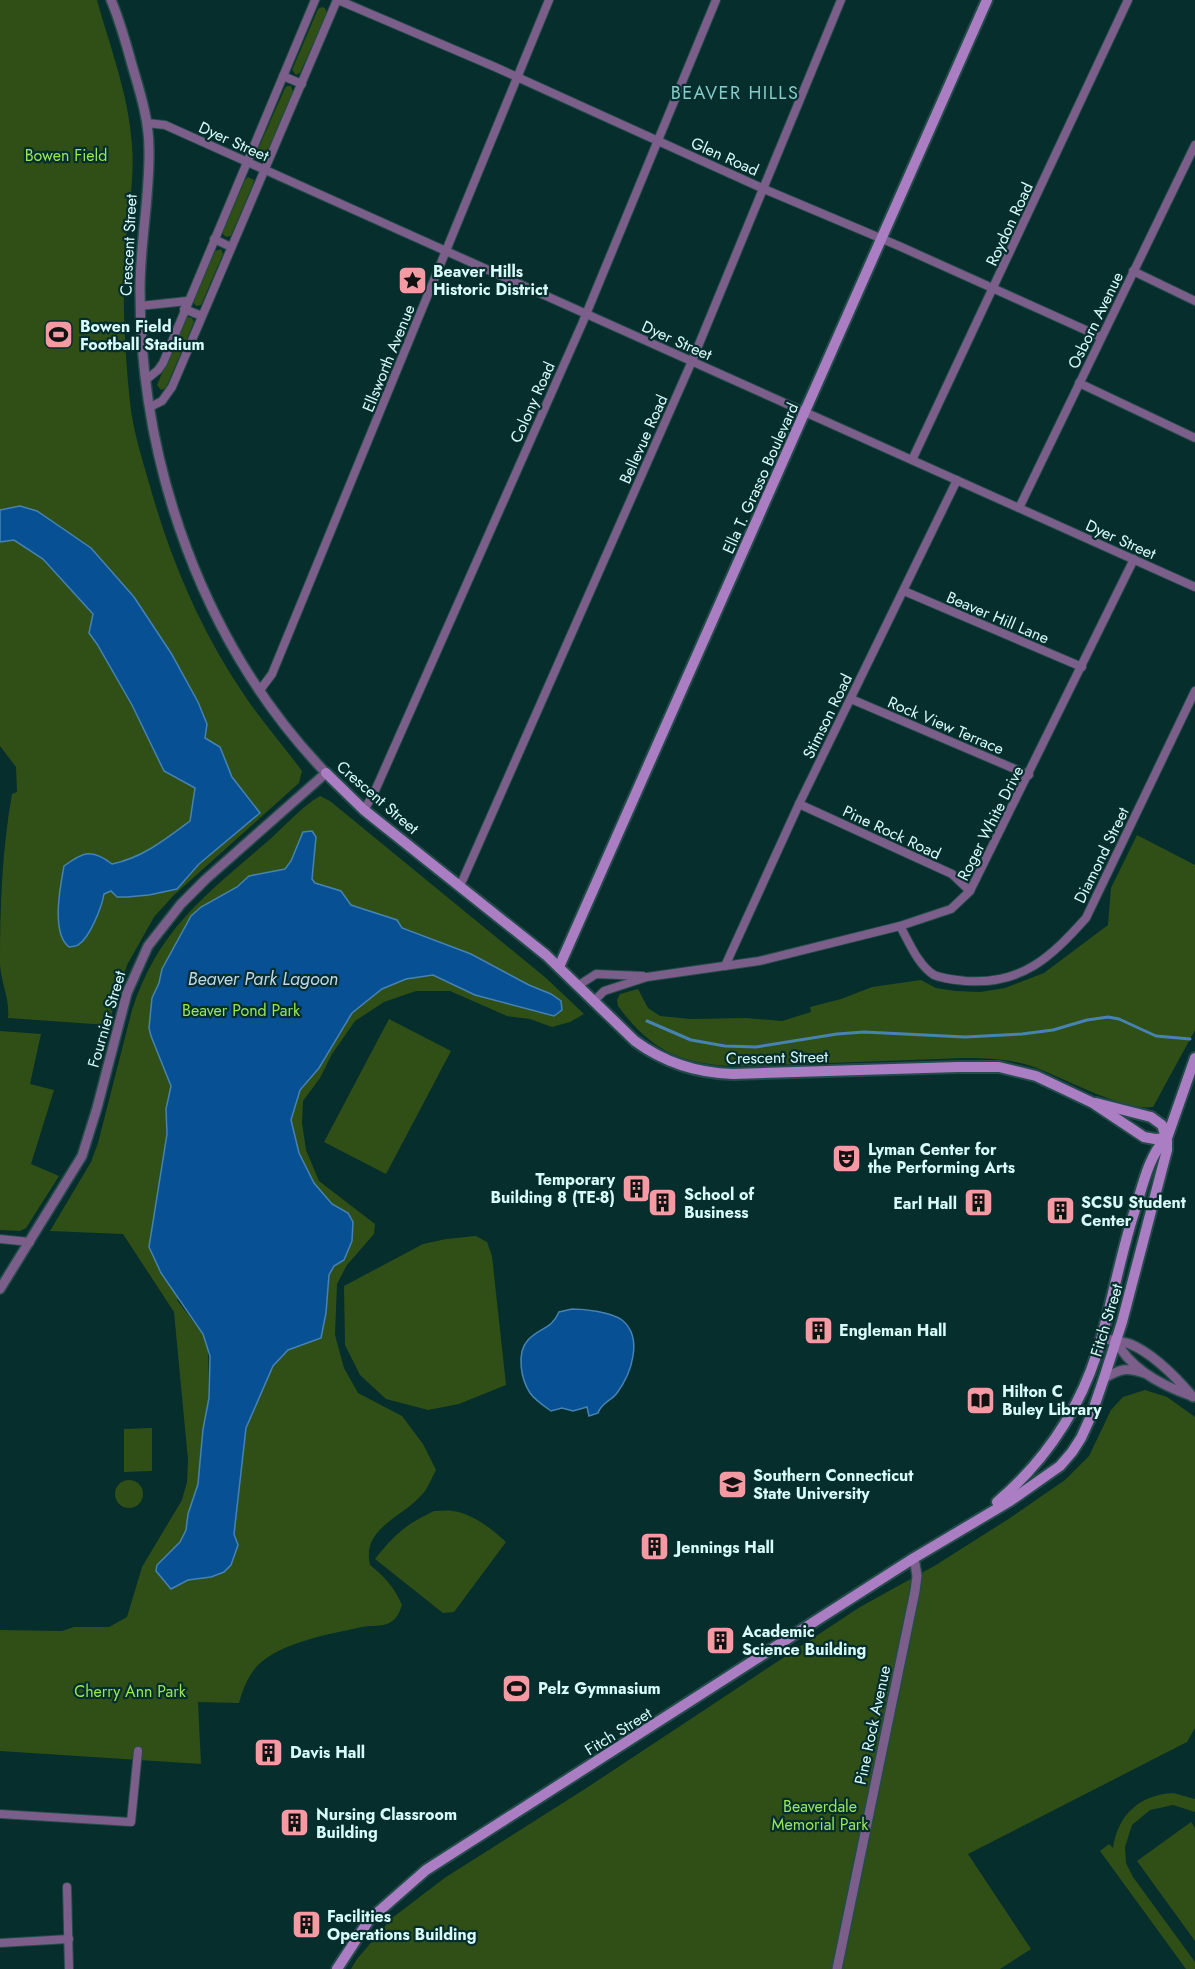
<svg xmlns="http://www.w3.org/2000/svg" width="1195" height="1969" font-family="Jost,sans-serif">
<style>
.green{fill:#304f16;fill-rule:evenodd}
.water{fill:#085094;stroke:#4683b2;stroke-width:1.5}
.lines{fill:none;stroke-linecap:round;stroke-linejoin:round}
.stream{stroke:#4683b2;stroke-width:3}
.minor-casing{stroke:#234b4a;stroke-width:10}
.tertiary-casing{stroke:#234b4a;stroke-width:12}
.secondary-casing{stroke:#234b4a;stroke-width:14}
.minor{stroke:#7b5f8a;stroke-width:8}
.tertiary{stroke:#7b5f8a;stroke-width:9}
.secondary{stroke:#ab7ec3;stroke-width:10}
.labels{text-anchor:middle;stroke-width:4.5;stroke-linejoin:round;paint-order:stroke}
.street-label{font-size:16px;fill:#d8faf9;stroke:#052e2d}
.park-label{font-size:16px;fill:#99e758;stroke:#052e2d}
.poi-label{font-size:16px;font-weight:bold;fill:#d8faf9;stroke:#052e2d;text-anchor:start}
.neighbourhood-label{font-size:18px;letter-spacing:1.5px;fill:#86cdcb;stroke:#052e2d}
.water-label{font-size:18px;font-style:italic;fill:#c2d5ec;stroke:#052e2d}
</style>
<rect width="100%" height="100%" fill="#052e2d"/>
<g class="green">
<path d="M0 0H97C110 47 129 96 132 145 135 181 127 217 125 253 122 302 125 353 130 402 133 432 143 461 151 490 173 566 202 633 247 699 264 724 284 746 302 771L299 783 173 896 154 917 127 965 108 1025 8 1018C10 999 1 983 0 964 0 907 2 850 12 794L17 792 16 767 0 746Z"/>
<polygon points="322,7 325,8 327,13 300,73 296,75 292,70 318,9"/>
<polygon points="287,86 291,86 293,92 267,153 261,153 258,149 285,88"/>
<polygon points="248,177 254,180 253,184 231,236 226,237 222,233 245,180"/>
<polygon points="221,249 223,254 201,305 196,306 193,302 215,251"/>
<polygon points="188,317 192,318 194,322 166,388 161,390 157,385 185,319"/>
<path d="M320 796 330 801 546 978 584 1014 570 1022 552 1027 530 1019 507 1016 450 991H416L384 1002 355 1021 332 1054 320 1078 303 1101 302 1123 306 1150 319 1181 375 1224 374 1234 347 1265 337 1284 335 1335 344 1368 358 1393 402 1416 423 1444 436 1470C432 1477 429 1485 425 1491 406 1517 361 1526 370 1565 385 1577 394 1587 402 1605 399 1613 397 1619 389 1623 382 1627 371 1625 362 1627 330 1634 281 1642 257 1666 248 1676 242 1691 239 1703L198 1702 201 1764 0 1751V1630L62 1631 74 1627H109L127 1617 142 1567 182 1500 187 1482 188 1460 174 1312 123 1234 50 1231 91 1162 98 1143 132 1010C159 928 206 895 268 841 284 827 301 807 320 796ZM258 1239 247 1424 242 1459 234 1534 238 1545 231 1565 211 1577 188 1580 171 1589 162 1560 180 1542 186 1530 188 1514 198 1484 203 1429 209 1398 208 1346 203 1334 177 1300Z"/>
<path d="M1137 835 1195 865V1030L1153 1107C1124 1112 1061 1076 1031 1066 1009 1059 988 1058 966 1058 911 1060 857 1062 802 1064 762 1065 718 1071 680 1057 654 1048 634 1028 618 1006L617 1000 620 994 638 989 648 1008 660 1016 691 1019 746 1018 782 1021 811 1012 810 1007 841 999 872 987 921 980 936 988 956 991 980 992 1005 988 1044 973 1108 925 1111 888Z"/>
<polygon points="389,1019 451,1051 386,1174 324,1142"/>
<polygon points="0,1031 41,1034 30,1084 54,1090 31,1164 59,1176 26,1228 20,1231 0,1230"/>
<polygon points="476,1236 487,1242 492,1256 506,1385 459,1404 428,1410 386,1399 360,1375 345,1345 344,1286 423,1244 446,1239"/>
<polygon points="1145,1390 1167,1397 1195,1417 1195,1728 1187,1742 968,1854 1031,1949 1000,1969 351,1969 357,1959 392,1918 446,1877 588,1787 860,1607 936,1565 1010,1518 1065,1480 1089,1456 1111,1410 1123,1397"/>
<polygon points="152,1428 152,1471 124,1472 124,1429"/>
<circle cx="129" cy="1494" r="14"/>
<path d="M434 1511C440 1511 447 1510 453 1511 473 1514 492 1529 506 1542L454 1612 443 1613 375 1559C395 1534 405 1525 434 1511Z"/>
<path d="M1173 1793 1195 1799V1812L1173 1805 1150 1810 1132 1825 1125 1847 1126 1863 1133 1877 1195 1962V1969H1186L1100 1851 1109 1844 1113 1848C1118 1815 1139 1795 1173 1793Z"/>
<polygon points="1191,1822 1195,1828 1195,1941 1137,1861"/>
</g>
<g class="water">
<path d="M20 506 37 511 91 548 134 597 171 653 198 702 207 724 205 738 220 747 232 777 260 813 199 864 177 889 149 895 127 897H117L111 891 104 894C102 906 90 938 78 945 76 947 72 946 69 947 51 933 60 887 64 866 83 852 92 848 112 864 142 858 166 839 190 821L195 788 164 771 132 705 97 644 89 633 93 614 43 559 14 540 0 542V510Z"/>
<polygon points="312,831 316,837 312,879 315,883 341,891 351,905 397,920 402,928 471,954 529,985 551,994 561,1001 562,1010 554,1016 475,995 433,975 406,979 382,989 352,1013 319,1068 300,1090 291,1120 299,1153 314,1183 332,1204 348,1213 353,1222 352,1241 344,1260 334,1266 329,1275 326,1313 321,1338 288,1350 273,1366 246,1428 234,1534 238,1545 231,1565 224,1572 211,1577 188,1580 171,1589 156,1571 157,1565 180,1542 186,1530 188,1514 198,1484 203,1429 209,1398 210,1356 203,1334 161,1273 149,1247 167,1134 166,1109 171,1086 151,1036 149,1028 152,998 159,983 162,969 191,916 201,907 237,887 249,876 285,869 291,861 303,832"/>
<path d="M572 1309C585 1309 611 1312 622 1320 644 1338 631 1374 617 1393 611 1401 601 1403 598 1413L589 1416 587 1407 573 1411 562 1408 551 1411C544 1406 535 1400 530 1393 521 1379 516 1353 528 1340 540 1327 551 1330 559 1312Z"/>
</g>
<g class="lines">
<polyline class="stream" points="647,1021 691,1040 725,1046 756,1047 837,1034 864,1032 965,1037 1022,1034 1053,1030 1087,1020 1108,1017 1119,1019 1156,1036 1190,1039"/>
<defs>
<g id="minor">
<polyline points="338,0 495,67 764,189 899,246 1101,337"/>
<polyline points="283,76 302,84"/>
<polyline points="147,123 165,125 1195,587"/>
<polyline points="214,239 231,247"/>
<polyline points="1133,271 1195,301"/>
<polyline points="140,306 187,301"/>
<polyline points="184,309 202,316"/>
<polyline points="147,379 158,370 163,363 315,0"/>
<polyline points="1079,383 1195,438"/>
<polyline points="150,407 162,401 172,387 337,0"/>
<polyline points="912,460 1128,0"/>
<polyline points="1019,508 1195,145"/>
<polyline points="904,591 1082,667"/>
<polyline points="260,690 272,674 549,0"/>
<polyline points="851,699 1029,775"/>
<polyline points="799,804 952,874 970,891"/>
<polyline points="364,810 374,793 582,324 716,0"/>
<polyline points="460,886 692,361 841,0"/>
<path d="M900 926C909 942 918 965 934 975 943 979 956 980 966 981 1022 985 1051 957 1086 918L1195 691"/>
<polyline points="725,966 799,804 957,480"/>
<polyline points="579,985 596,974 643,976"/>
<polyline points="594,1001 604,991 647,977 759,961 900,926 951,909 970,891 1134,559"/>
<polyline points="0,1239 30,1242"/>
<polyline points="0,1814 131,1822 138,1751"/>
<polyline points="67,1887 69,1969"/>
<polyline points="0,1943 69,1939"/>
</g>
<g id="tertiary">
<path d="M0 1289 82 1156 97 1108 127 993 148 946 181 904 206 879 326 773C203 645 140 465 140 289 140 242 150 196 149 149 149 120 140 92 132 65 126 43 120 21 111 0"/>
<path d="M1101 1338C1110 1340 1121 1341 1130 1344 1154 1354 1176 1377 1193 1397"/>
<path d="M1116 1341C1131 1370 1163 1386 1192 1396"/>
<path d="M1104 1378C1121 1369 1125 1367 1144 1373"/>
<polyline points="837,1969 915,1591 917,1576 914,1558"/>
</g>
<g id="secondary">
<path d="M326 773 364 810 546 955 635 1041C665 1063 696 1073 733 1074L958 1067H999L1036 1076 1093 1103 1144 1137 1155 1139 1167 1138"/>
<polyline points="559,967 987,0"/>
<polyline points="1096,1103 1151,1117 1162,1125 1166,1137"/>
<path d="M997 1502C1044 1462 1078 1412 1097 1353 1111 1308 1119 1261 1133 1216 1142 1190 1147 1158 1166 1138"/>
<polyline points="337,1969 369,1920 426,1870 914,1558 1010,1501 1060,1466 1072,1452 1081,1438 1091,1416 1104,1378 1122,1322 1167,1150 1167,1138 1195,1058"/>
</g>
</defs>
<use href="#minor" class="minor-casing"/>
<use href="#tertiary" class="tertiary-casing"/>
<use href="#secondary" class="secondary-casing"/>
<use href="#minor" class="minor"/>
<use href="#tertiary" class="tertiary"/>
<use href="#secondary" class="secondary"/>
</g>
<defs>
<symbol id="sight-square" viewBox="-11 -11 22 22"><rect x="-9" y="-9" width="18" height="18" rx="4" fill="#f49aa3" stroke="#052e2d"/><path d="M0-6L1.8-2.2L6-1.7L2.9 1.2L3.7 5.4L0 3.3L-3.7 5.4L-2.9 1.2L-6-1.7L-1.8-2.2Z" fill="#111"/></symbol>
<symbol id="stadium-square" viewBox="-11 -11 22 22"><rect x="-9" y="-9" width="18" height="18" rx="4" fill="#f49aa3" stroke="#052e2d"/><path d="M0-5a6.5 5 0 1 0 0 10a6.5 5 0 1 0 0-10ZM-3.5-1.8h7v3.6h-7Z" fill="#111"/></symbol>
<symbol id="theatre-square" viewBox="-11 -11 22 22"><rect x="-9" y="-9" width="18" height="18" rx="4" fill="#f49aa3" stroke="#052e2d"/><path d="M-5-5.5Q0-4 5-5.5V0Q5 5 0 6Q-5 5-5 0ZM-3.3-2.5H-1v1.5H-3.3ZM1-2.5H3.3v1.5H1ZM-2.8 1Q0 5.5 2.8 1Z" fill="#111"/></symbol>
<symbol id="building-square" viewBox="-11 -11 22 22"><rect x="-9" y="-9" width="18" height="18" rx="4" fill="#f49aa3" stroke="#052e2d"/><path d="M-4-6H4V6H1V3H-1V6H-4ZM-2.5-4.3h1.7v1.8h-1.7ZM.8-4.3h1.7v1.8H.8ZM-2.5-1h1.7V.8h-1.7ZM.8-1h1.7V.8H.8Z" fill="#111"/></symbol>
<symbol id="library-square" viewBox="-11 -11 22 22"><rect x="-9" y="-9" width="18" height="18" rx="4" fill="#f49aa3" stroke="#052e2d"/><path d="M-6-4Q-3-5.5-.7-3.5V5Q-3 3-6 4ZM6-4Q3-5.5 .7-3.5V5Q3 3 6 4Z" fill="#111"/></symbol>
<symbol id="university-square" viewBox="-11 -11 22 22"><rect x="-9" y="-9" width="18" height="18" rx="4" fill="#f49aa3" stroke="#052e2d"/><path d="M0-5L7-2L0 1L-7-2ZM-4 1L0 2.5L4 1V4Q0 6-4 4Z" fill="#111"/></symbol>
</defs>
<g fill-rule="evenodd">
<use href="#sight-square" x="396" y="264" width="33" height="33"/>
<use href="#stadium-square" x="42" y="318" width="33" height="33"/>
<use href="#theatre-square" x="830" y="1142" width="33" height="33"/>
<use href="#building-square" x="620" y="1172" width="33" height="33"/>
<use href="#building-square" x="646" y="1186" width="33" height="33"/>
<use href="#building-square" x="962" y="1186" width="33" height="33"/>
<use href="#building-square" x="1044" y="1194" width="33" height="33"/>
<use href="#building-square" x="802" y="1314" width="33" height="33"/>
<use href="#library-square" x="964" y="1384" width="33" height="33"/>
<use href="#university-square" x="716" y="1468" width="33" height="33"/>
<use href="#building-square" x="638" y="1530" width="33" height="33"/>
<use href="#building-square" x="704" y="1624" width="33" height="33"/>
<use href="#stadium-square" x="500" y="1672" width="33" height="33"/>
<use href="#building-square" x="252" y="1736" width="33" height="33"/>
<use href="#building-square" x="278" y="1806" width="33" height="33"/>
<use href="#building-square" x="290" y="1908" width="33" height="33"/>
</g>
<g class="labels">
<g class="street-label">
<text transform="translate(234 141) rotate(24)" y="6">Dyer Street</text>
<text transform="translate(725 156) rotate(24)" y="6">Glen Road</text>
<text transform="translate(1009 224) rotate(-65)" y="6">Roydon Road</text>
<text transform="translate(128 245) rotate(-87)" y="6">Crescent Street</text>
<text transform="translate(1095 320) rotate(-64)" y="6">Osborn Avenue</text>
<text transform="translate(677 340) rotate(24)" y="6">Dyer Street</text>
<text transform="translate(388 358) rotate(-68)" y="6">Ellsworth Avenue</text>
<text transform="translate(532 402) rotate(-66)" y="6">Colony Road</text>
<text transform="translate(643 439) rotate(-66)" y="6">Bellevue Road</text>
<text transform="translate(760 478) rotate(-66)" y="6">Ella T. Grasso Boulevard</text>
<text transform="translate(1121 539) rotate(24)" y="6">Dyer Street</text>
<text transform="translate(998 617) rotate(23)" y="6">Beaver Hill Lane</text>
<text transform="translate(827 716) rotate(-64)" y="6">Stimson Road</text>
<text transform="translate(946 725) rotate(23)" y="6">Rock View Terrace</text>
<text transform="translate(378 797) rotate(41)" y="6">Crescent Street</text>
<text transform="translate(990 823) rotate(-63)" y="6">Roger White Drive</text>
<text transform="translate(892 832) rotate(25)" y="6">Pine Rock Road</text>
<text transform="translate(1101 855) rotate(-64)" y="6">Diamond Street</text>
<text transform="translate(106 1019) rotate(-74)" y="6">Fournier Street</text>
<text transform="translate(777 1057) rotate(-1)" y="6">Crescent Street</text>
<text transform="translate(1106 1320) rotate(-73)" y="6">Fitch Street</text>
<text transform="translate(872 1725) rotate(-78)" y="6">Pine Rock Avenue</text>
<text transform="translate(618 1731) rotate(-32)" y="6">Fitch Street</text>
</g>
<g class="park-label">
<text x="66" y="161">Bowen Field</text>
<text x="241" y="1016">Beaver Pond Park</text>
<text x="130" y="1697">Cherry Ann Park</text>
<text x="820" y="1812">Beaverdale<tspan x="820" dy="18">Memorial Park</tspan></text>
</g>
<g class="poi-label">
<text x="433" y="277">Beaver Hills<tspan x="433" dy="18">Historic District</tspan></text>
<text x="80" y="332">Bowen Field<tspan x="80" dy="18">Football Stadium</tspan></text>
<text x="868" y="1155">Lyman Center for<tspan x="868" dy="18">the Performing Arts</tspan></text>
<text x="615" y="1185" text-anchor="end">Temporary<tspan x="615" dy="18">Building 8 (TE-8)</tspan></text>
<text x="684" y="1200">School of<tspan x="684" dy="18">Business</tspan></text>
<text x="1081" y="1208">SCSU Student<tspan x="1081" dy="18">Center</tspan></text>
<text x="957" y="1209" text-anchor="end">Earl Hall</text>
<text x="839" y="1336">Engleman Hall</text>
<text x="1002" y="1397">Hilton C<tspan x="1002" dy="18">Buley Library</tspan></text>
<text x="753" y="1481">Southern Connecticut<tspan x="753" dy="18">State University</tspan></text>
<text x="676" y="1553">Jennings Hall</text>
<text x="742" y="1637">Academic<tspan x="742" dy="18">Science Building</tspan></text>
<text x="538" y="1694">Pelz Gymnasium</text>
<text x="290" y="1758">Davis Hall</text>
<text x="316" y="1820">Nursing Classroom<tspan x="316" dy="18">Building</tspan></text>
<text x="327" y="1922">Facilities<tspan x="327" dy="18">Operations Building</tspan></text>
</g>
<g class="neighbourhood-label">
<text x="735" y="99">BEAVER HILLS</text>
</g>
<g class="water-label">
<text x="263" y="985">Beaver Park Lagoon</text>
</g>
</g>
</svg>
